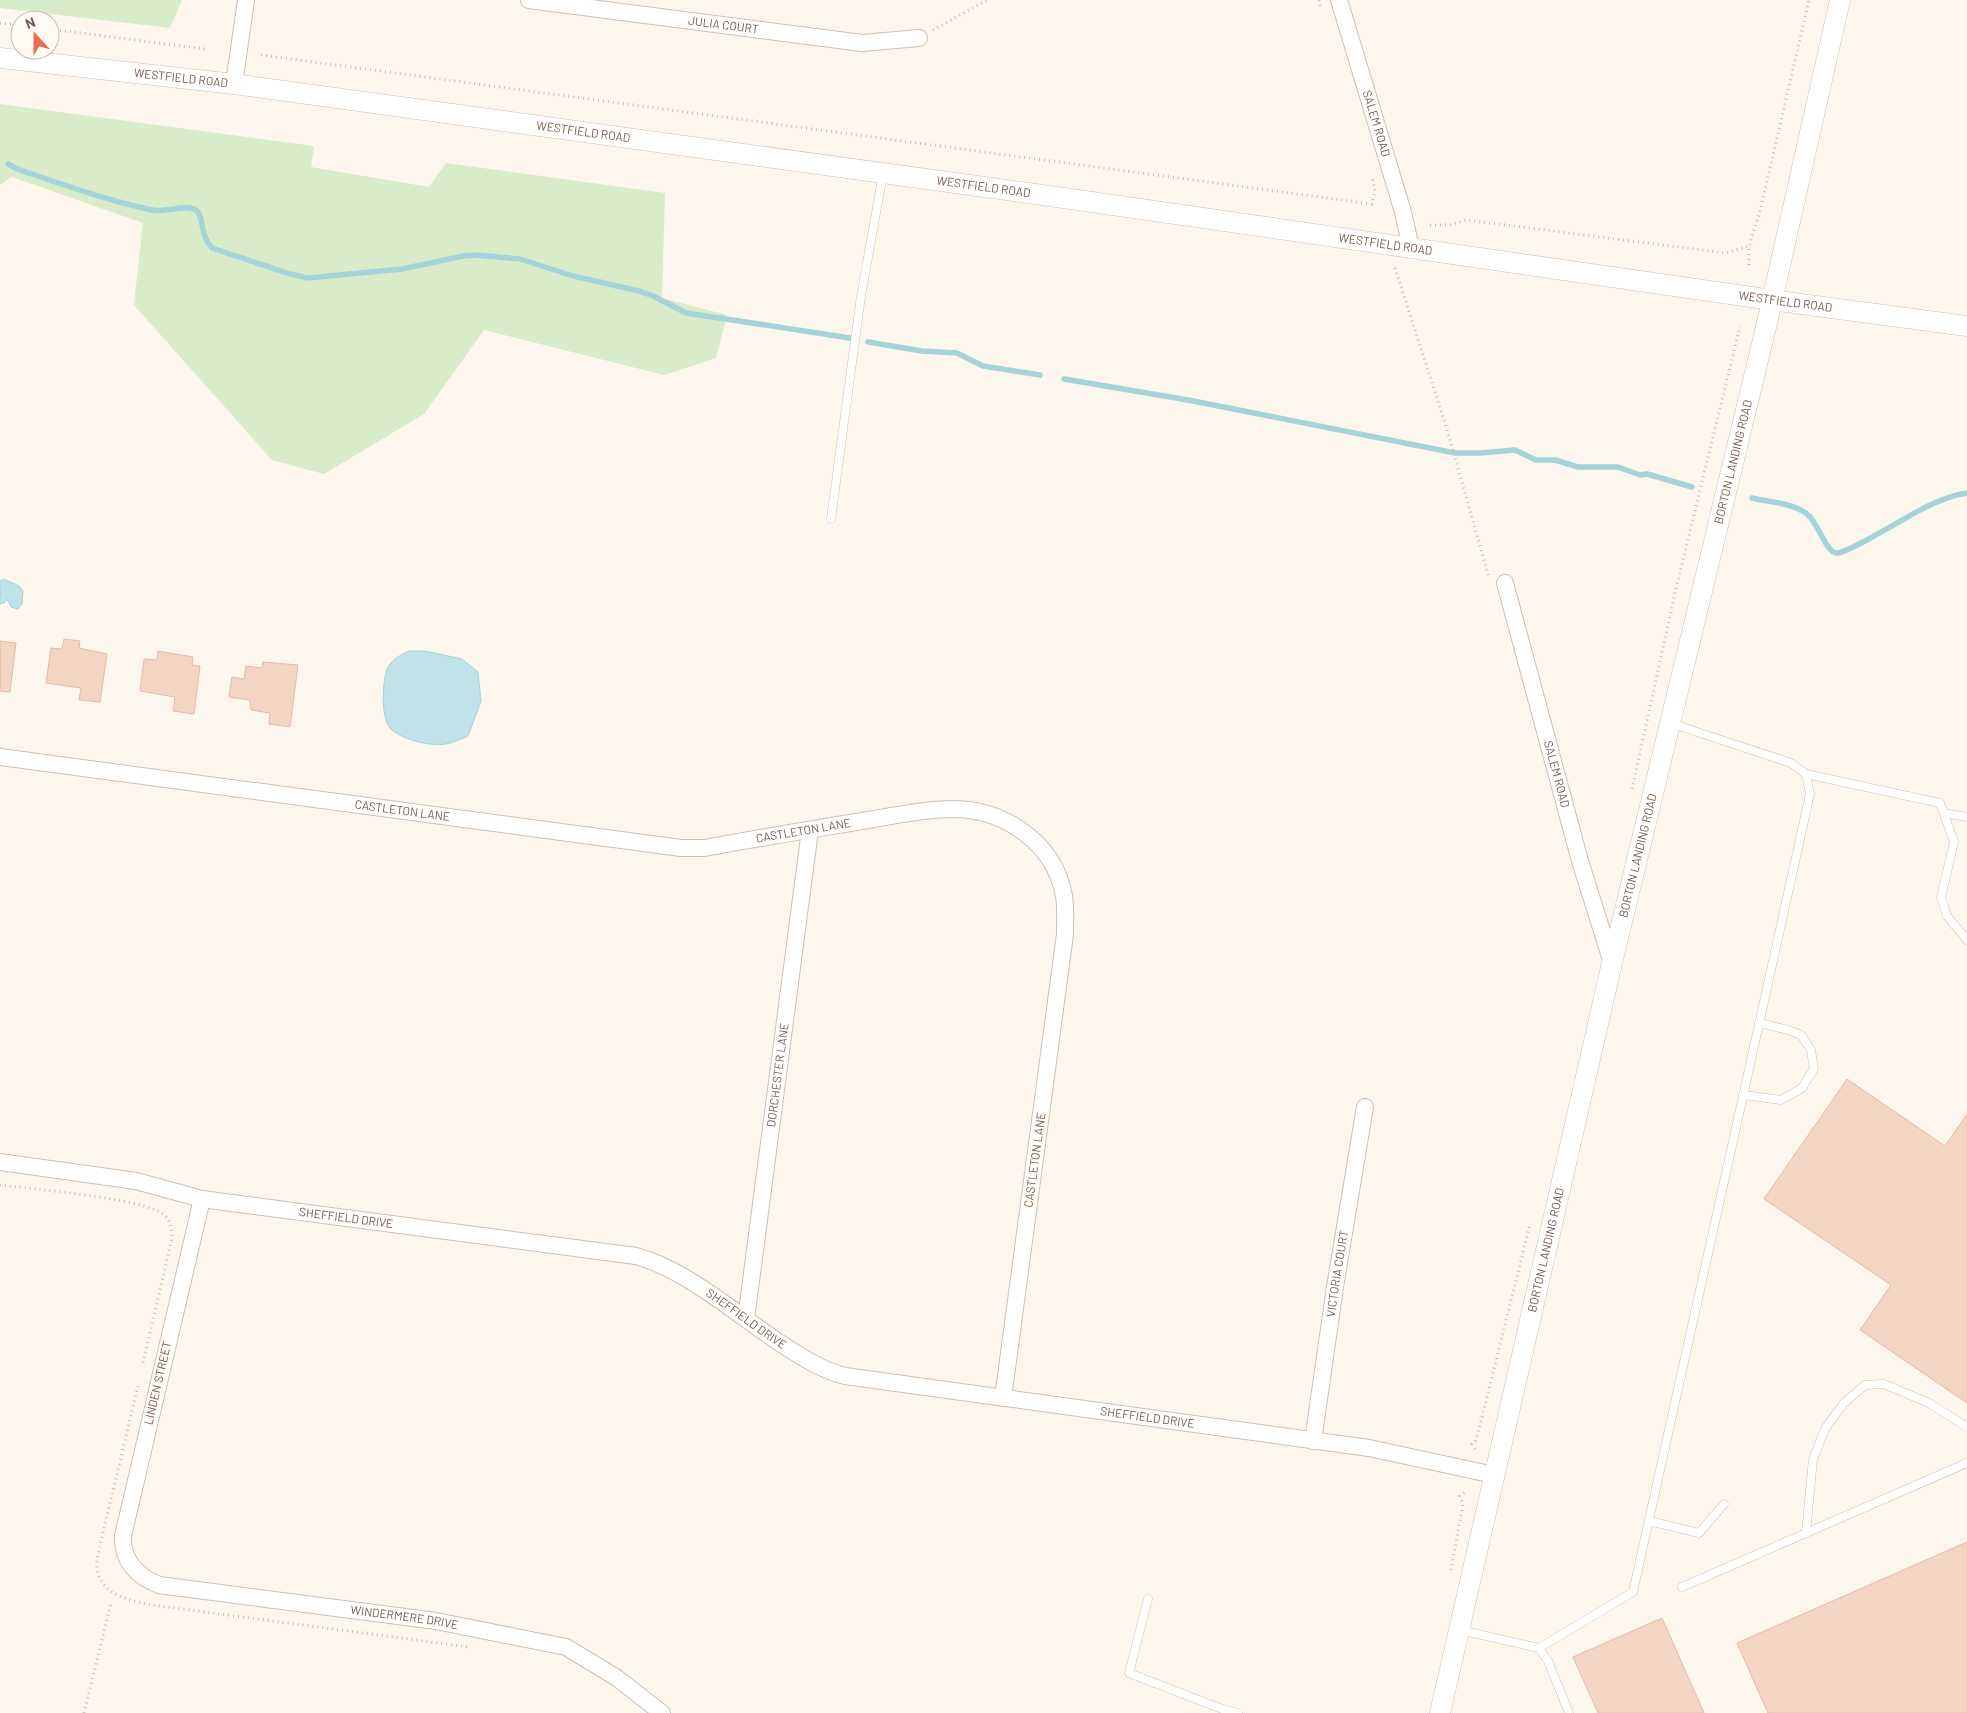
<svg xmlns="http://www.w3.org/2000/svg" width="1967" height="1713" font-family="Barlow,sans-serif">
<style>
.green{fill:#d8ecc9}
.water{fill:#bfe3e8;stroke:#a5d3da}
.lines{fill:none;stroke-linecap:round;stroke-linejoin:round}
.stream{stroke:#a5d3da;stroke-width:5.5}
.building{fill:#f3d5c3;stroke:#e6bba3}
.service-casing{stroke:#d1beb0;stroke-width:9}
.minor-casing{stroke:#d1beb0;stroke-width:18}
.tertiary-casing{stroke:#d1beb0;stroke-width:21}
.path{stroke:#d9b8a5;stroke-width:3;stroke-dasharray:1 4;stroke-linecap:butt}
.service{stroke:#fff;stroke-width:8}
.minor{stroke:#fff;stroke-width:16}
.tertiary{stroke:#fff;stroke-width:20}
.labels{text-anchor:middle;stroke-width:4;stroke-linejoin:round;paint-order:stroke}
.street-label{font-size:12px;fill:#7a5c4d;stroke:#fffaf3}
</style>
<rect width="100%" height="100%" fill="#fdf6ec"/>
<g class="green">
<polygon points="0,0 182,0 170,28 0,8"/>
<polygon points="0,104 314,146 311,167 429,187 446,163 665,193 662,298 727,315 716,358 664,375 484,330 424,414 324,474 272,460 134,305 143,223 12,177 0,185"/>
</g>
<g class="water">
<polygon points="4,579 19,586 23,591 22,604 18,609 11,607 7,599 4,603 0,604 0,581"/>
<path d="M409 651H425L462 659 478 672 481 701 468 736C461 739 453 743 446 744 432 747 398 739 389 727 381 715 382 680 388 667 393 659 400 655 409 651Z"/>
</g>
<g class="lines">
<g class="stream">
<path d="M8 164 17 169C61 184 106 200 152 210 165 213 188 203 197 211 204 217 200 236 212 248L290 274 308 278 402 269 463 256 476 255 520 259 573 276 639 291 653 296 686 313 850 338"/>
<polyline points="868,342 922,351 957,353 983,366 1040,375"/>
<polyline points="1064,379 1188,400 1455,453 1480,453 1515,450 1536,460 1555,460 1578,467 1618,467 1640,475 1647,474 1692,487"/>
<path d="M1752 498C1769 502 1793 503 1807 514 1818 522 1825 551 1836 553 1846 555 1909 515 1924 508 1938 501 1952 495 1967 493"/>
</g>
</g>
<g class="building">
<polygon points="64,639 80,641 79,648 107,654 100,702 79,700 81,688 46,683 51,648 62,649"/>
<polygon points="0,641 16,643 10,692 0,691"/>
<polygon points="158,651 193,657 192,665 200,666 194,714 173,711 175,697 140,691 144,659 157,660"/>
<polygon points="263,662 298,665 290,727 269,724 270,713 251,710 250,700 229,697 232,677 244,679 246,666 262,668"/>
<polygon points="1847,1079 1945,1146 1967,1114 1967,1403 1860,1330 1891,1285 1764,1199"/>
<polygon points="1967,1542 1967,1713 1768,1713 1737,1643"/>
<polygon points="1662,1618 1704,1713 1598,1713 1573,1657"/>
</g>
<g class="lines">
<defs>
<g id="service">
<polyline points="831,519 861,296 883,174"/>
<polyline points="1806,774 1940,803 1954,842 1941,897 1947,916 1967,940"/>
<polyline points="1944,813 1967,817"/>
<polyline points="1744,1095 1781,1100 1802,1088 1814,1069 1811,1050 1801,1035 1788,1030 1760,1023"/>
<polyline points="1649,1521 1699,1533 1724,1504"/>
<polyline points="1806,1533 1813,1459 1825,1429 1843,1404 1865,1385 1884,1384 1929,1403 1967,1427"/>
<polyline points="1682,1587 1967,1463"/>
<polyline points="1148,1599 1129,1673 1222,1709 1238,1713"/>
<polyline points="1460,1630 1539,1648 1548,1661 1569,1713"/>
<polyline points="1539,1648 1633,1592 1810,794 1806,774 1791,763 1670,723"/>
</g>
<g id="minor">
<path id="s1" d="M529 0 862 43 919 38"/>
<path id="s2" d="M1339 0 1403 212 1411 248"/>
<polyline points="234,84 246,0"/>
<path id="s3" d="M1505 583 1580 861 1612 963"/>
<path id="s4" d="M0 757 681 848H705C753 839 802 831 850 823 884 818 920 809 955 809 1006 810 1055 844 1064 896 1066 908 1065 922 1065 934L1003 1398"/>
<path id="s5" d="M0 1162 136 1181 202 1199 232 1203 636 1256C684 1269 733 1311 774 1339 797 1354 818 1369 845 1376L1369 1448 1494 1475"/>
<path id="s6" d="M202 1199 123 1536C122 1561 137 1576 159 1585L436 1621 566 1647 617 1678 662 1713"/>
<path id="s7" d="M746 1319 810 830"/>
<path id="s8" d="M1313 1441 1335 1287 1365 1107"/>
</g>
<g id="tertiary">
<path id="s9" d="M0 58 234 84 1050 196 1772 300 1967 326"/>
<path id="s10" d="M1440 1713 1612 963 1767 323 1840 0"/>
</g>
</defs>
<use href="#service" class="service-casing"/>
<use href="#minor" class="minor-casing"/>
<use href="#tertiary" class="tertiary-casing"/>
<g class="path">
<polyline points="1319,0 1321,8"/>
<polyline points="0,23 20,25"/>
<polyline points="50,29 205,49"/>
<polyline points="933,30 987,0"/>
<polyline points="261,55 1372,204 1375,191 1372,176"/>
<polyline points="1430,225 1449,225 1466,220 1726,253 1749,246"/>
<polyline points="1749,265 1749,246 1759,215 1809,0"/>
<polyline points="1395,268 1446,426 1489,578"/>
<polyline points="1632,789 1675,593 1740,326"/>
<path d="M0 1185C31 1189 143 1198 163 1214 171 1220 172 1228 172 1238L143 1363"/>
<path d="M138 1386 100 1545C99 1552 96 1561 97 1568 101 1596 129 1600 152 1605L469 1647"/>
<polyline points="1475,1449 1472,1444 1475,1441 1479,1429 1530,1224"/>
<polyline points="1451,1570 1463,1504 1460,1496 1465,1492"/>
<polyline points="84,1713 111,1603"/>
</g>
<use href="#service" class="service"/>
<use href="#minor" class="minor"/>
<use href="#tertiary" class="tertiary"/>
</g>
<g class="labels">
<g class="street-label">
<text dy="4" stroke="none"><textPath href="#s1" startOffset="196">JULIA COURT</textPath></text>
<text dy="4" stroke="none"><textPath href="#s9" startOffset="182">WESTFIELD ROAD</textPath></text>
<text dy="4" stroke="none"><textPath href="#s2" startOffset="129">SALEM ROAD</textPath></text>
<text dy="4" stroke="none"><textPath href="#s9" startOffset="588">WESTFIELD ROAD</textPath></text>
<text dy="4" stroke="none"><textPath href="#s9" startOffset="992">WESTFIELD ROAD</textPath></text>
<text dy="4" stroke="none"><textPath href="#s9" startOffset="1398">WESTFIELD ROAD</textPath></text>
<text dy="4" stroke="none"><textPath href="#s9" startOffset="1802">WESTFIELD ROAD</textPath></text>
<text dy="4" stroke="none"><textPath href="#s10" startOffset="1285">BORTON LANDING ROAD</textPath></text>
<text dy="4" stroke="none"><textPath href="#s3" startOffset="198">SALEM ROAD</textPath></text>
<text dy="4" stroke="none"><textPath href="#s4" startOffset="406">CASTLETON LANE</textPath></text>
<text dy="4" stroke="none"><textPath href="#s4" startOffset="811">CASTLETON LANE</textPath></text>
<text dy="4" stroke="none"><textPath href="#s10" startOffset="880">BORTON LANDING ROAD</textPath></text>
<text dy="4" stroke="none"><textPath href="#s7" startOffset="246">DORCHESTER LANE</textPath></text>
<text transform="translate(1035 1160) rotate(-82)" y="4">CASTLETON LANE</text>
<text dy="4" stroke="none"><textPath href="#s5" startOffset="351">SHEFFIELD DRIVE</textPath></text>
<text dy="4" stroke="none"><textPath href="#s10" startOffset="475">BORTON LANDING ROAD</textPath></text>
<text dy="4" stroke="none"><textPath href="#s8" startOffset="169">VICTORIA COURT</textPath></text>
<text dy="4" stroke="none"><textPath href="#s5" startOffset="771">SHEFFIELD DRIVE</textPath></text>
<text transform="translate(158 1383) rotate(-77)" y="4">LINDEN STREET</text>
<text dy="4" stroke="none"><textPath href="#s5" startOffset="1191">SHEFFIELD DRIVE</textPath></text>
<text dy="4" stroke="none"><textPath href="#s6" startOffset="659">WINDERMERE DRIVE</textPath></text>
</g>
</g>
<g transform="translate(35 35) rotate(339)"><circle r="24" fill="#fffaf3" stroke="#cabbb1"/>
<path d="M0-4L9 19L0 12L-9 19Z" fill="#e76f51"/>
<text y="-8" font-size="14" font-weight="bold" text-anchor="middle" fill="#7a5c4d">N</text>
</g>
</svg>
